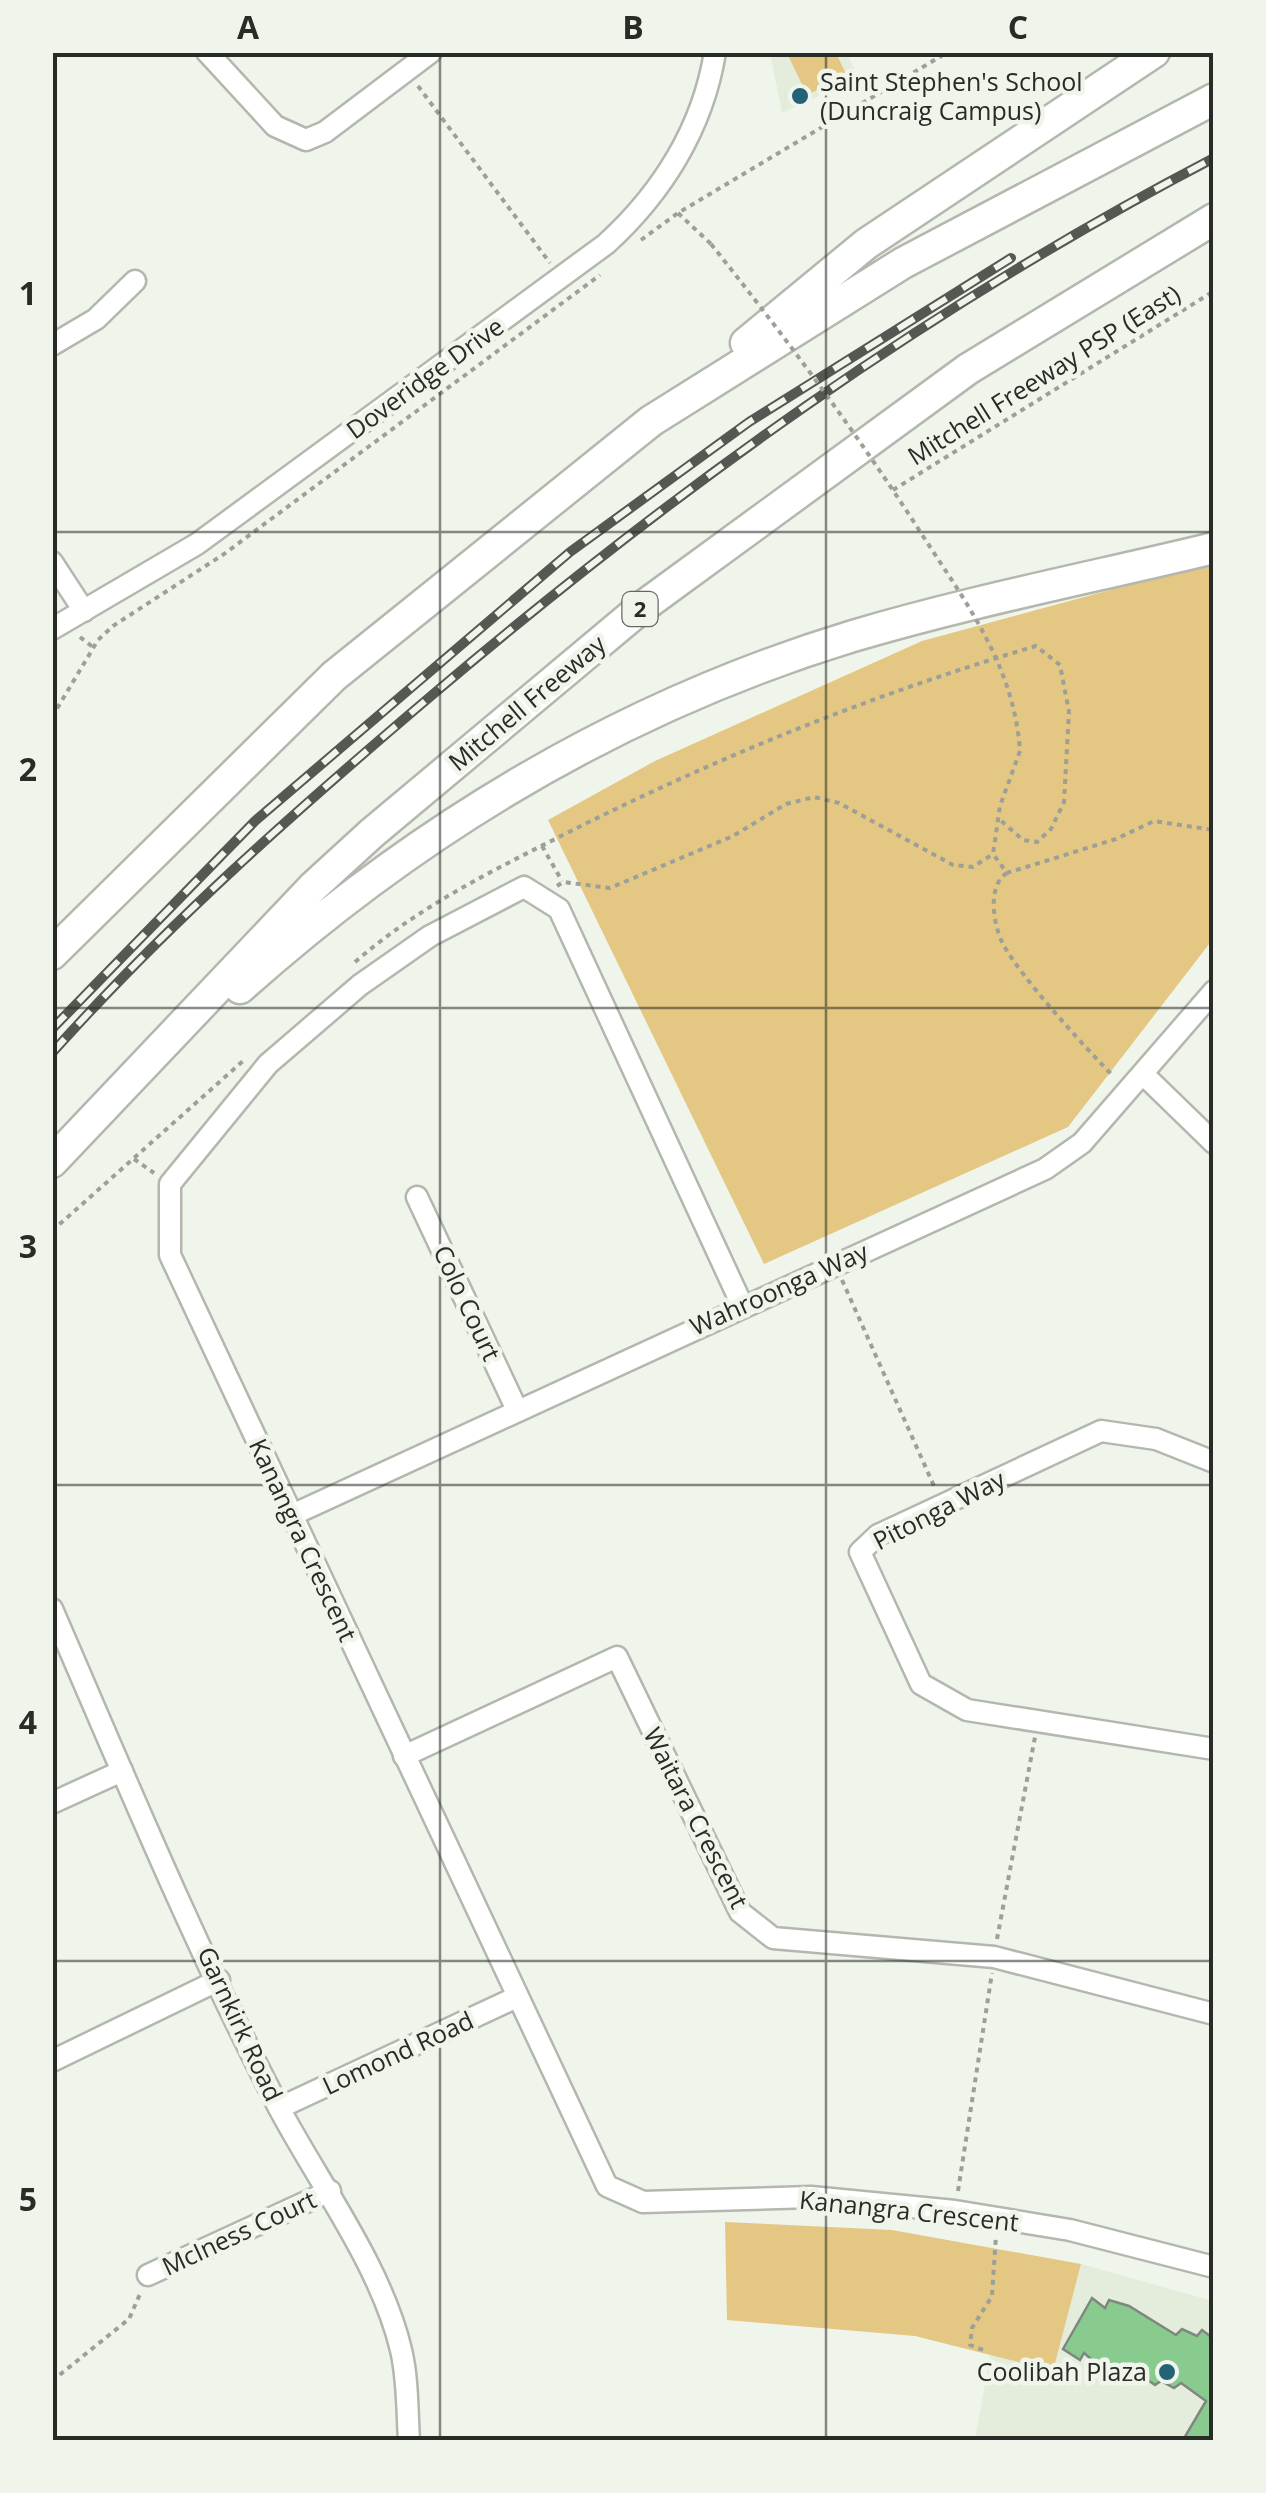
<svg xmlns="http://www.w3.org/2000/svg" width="1266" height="2493" font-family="'Open Sans',sans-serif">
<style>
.built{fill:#e4ecdb}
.green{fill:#e4c782}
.building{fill:#89ca8f;stroke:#808780;stroke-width:2.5}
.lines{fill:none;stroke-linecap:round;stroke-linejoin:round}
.minor-casing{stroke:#b3b7ae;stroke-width:25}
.highway-casing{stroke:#b3b7ae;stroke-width:35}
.path{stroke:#9ca099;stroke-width:4;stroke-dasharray:5 5;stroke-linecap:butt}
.minor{stroke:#fff;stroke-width:20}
.highway{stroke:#fff;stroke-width:30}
.rail-casing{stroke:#555852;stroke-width:10}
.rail{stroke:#f0f5eb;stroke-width:6;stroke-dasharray:19;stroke-linecap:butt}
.path-bridge{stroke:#9ca099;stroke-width:4;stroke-dasharray:5 5;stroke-linecap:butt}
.grid{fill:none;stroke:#292b27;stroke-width:2.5;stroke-opacity:0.55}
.poi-dot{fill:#236277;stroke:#f0f5eb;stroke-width:4}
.labels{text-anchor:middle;stroke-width:9;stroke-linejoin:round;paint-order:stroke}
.shield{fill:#f0f5eb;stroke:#656862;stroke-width:2.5}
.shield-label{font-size:22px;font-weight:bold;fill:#292b27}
.poi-label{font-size:25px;fill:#292b27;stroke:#f0f5eb;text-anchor:start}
.street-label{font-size:25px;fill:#292b27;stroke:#f0f5eb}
.neatline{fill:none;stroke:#292b27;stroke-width:4}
.grid-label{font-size:32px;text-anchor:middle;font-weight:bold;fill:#292b27}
</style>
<rect width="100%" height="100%" fill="#f0f5eb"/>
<g class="built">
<polygon points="770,53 847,53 858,78 782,113"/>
<polygon points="1081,2264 1213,2301 1213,2440 975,2440 990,2355 1053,2370"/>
</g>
<g class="green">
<polygon points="787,53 836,53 847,76 807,95"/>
<polygon points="1213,562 1213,939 1068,1127 764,1264 548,820 655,761 922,641"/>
<polygon points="725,2222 892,2230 1081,2264 1053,2371 915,2336 727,2320"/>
</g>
<polygon class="building" points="1092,2298 1105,2308 1109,2300 1129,2306 1176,2335 1182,2329 1197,2336 1202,2330 1214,2339 1214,2440 1183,2440 1206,2401 1181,2383 1174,2388 1161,2381 1155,2385 1145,2378 1137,2382 1102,2362 1099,2366 1084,2353 1080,2360 1063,2349"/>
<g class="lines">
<defs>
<g id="minor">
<polyline points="207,52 275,126 306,140 325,132 431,52"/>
<polyline points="52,345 96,319 135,281"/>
<polyline points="52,562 84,611"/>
<path d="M52 629 197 544 606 244C662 193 703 128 715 52"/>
<polyline points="1144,1075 1214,1143"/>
<polyline points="417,1197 517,1410"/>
<polyline points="742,1305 559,909 524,887 430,936 360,985 268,1064 170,1184 170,1255 607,2186 643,2202 811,2197 955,2211 1070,2230 1214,2267"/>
<polyline points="1214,1462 1156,1439 1101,1431 878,1535 860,1552 921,1684 967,1710 1214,1749"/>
<polyline points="292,1515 1045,1169 1082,1143 1214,991"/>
<path d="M52 1609C124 1775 194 1945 278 2106 318 2182 381 2265 401 2350 408 2379 407 2410 409 2440"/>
<polyline points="404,1756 617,1657 740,1912 773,1938 994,1957 1214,2014"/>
<polyline points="52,1803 122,1771"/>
<polyline points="52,2061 219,1980"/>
<polyline points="279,2108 517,1997"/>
<polyline points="148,2275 330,2191"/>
</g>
<g id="highway">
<polyline points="746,343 866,244 1154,52"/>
<polyline points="52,954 334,676 651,421 903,263 1214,99"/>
<path d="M240 988C419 828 623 706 853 636 971 601 1094 577 1214 548"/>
<polyline points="52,1162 313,887 372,833 641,608 968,369 1214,219"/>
</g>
</defs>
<use href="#minor" class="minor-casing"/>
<use href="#highway" class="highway-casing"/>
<g class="path">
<polyline points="418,86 550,263"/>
<polyline points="678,213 711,244"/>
<polyline points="641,240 678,213 948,52"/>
<polyline points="893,490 1214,291"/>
<polyline points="80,637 94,648"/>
<polyline points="52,717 98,640 113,626 224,554 600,275"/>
<polyline points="1020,751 1000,806 993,854 1007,873 1116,839 1154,821 1214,830"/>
<polyline points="542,846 562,881"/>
<path d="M1007 873C987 885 993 925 1003 944 1022 979 1084 1046 1113 1076"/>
<polyline points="557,886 563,882 610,888 733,836 786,804 814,797 839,803 953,865 973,867 993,854"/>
<path d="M355 962C421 905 492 871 569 832 720 756 874 694 1036 646L1060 665 1069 712 1064 802 1051 829 1037 842 1023 840 999 819"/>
<polyline points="134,1159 154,1173"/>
<polyline points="52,1231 243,1061"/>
<polyline points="842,1280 934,1486"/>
<polyline points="997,1939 1035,1737"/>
<polyline points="958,2191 992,1973"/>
<polyline points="983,2350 970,2345 972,2328 992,2296 996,2235"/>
<polyline points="52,2381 129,2319 140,2294"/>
</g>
<use href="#minor" class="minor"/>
<use href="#highway" class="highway"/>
<defs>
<g id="rail">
<polyline points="52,1029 255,821 570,552 749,422 1011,258"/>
<path d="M52 1053C168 923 299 808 431 696 675 489 930 306 1214 158"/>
</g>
</defs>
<use href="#rail" class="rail-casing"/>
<use href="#rail" class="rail"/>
<path class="path-bridge" d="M711 244C786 338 856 432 921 533 966 603 1014 665 1020 751"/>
</g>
<path class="grid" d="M440 52V2440M826 52V2440M52 532H1214M52 1008H1214M52 1485H1214M52 1961H1214"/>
<g class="poi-dot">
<circle cx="800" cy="96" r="10"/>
<circle cx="1167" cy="2372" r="10"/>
</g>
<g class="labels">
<rect class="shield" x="622.5" y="592" width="35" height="34" rx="8"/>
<g class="shield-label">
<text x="640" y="617">2</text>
</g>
<g class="poi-label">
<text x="820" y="91">Saint Stephen's School<tspan x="820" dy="29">(Duncraig Campus)</tspan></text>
<text x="1147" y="2381" text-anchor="end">Coolibah Plaza</text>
</g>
<g class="street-label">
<text transform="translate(1044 375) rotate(-32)" y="9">Mitchell Freeway PSP (East)</text>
<text transform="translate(425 378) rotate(-36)" y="9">Doveridge Drive</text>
<text transform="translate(527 703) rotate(-40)" y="9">Mitchell Freeway</text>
<text transform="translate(779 1289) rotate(-24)" y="9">Wahroonga Way</text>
<text transform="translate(467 1303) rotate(65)" y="9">Colo Court</text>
<text transform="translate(939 1510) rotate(-27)" y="9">Pitonga Way</text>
<text transform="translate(303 1540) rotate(65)" y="9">Kanangra Crescent</text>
<text transform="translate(696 1818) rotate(63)" y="9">Waitara Crescent</text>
<text transform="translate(240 2024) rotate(65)" y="9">Garnkirk Road</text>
<text transform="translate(398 2053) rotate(-25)" y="9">Lomond Road</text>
<text transform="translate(909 2211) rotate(6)" y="9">Kanangra Crescent</text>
<text transform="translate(239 2233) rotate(-25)" y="9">McIness Court</text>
</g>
</g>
<rect width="1266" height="2493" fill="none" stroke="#f0f5eb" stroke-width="110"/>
<rect x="55" y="55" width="1156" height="2383" class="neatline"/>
<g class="grid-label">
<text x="248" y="39">A</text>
<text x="633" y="39">B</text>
<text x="1018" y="39">C</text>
<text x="28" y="305">1</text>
<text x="28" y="781">2</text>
<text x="28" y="1258">3</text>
<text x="28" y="1734">4</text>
<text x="28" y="2211">5</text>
</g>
</svg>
